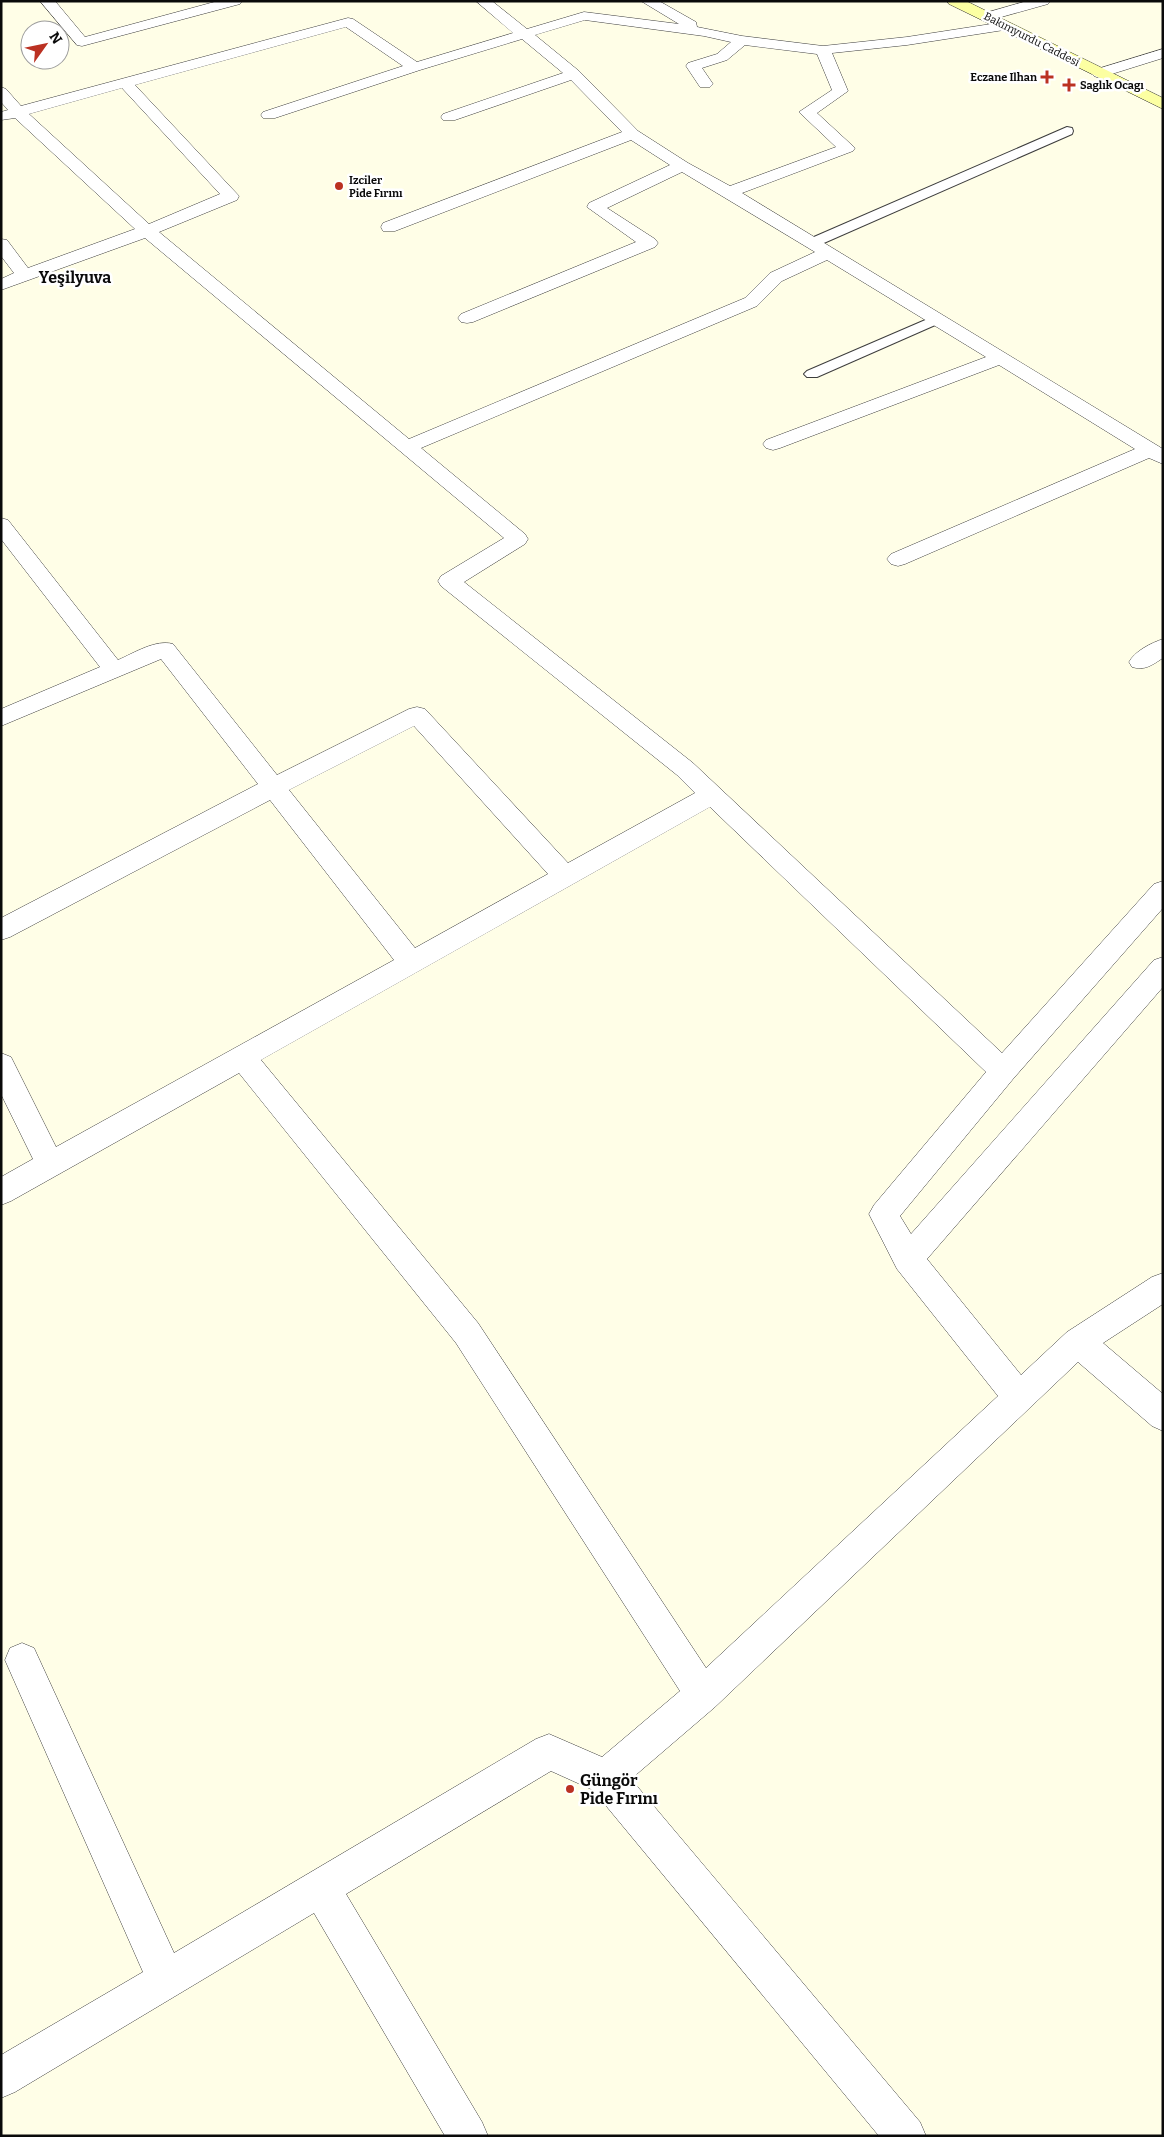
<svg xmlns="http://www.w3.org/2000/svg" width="1164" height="2137" font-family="Bitter,serif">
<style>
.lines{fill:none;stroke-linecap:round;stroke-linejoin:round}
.lane-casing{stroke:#3d3d3d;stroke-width:2}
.street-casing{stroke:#3d3d3d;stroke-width:1}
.secondary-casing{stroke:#2c2c2c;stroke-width:1}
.lane{fill:#fff;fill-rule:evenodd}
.street{fill:#fff;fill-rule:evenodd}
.secondary{fill:#fcffa2;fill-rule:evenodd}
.poi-dot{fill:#bb3122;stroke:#fff;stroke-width:2}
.labels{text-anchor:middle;stroke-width:5;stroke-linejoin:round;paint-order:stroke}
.far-street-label{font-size:11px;fill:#0a0a0a;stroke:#fff}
.far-poi-label{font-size:11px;font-weight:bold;fill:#0a0a0a;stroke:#fff;text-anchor:start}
.far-district-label{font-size:16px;font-weight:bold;fill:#0a0a0a;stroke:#fff}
.near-poi-label{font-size:16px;font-weight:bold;fill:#0a0a0a;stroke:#fff;text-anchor:start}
</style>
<rect width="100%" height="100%" fill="#fffee7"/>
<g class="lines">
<defs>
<g id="lane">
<polygon points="1067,127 1072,128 1073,131 1072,134 817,246 807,246 805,243 807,240"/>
<polygon points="937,315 942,316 944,319 942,322 817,377 807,377 804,374 807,371"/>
</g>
<g id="street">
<polygon points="40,1 55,1 85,37 218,1 242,1 240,4 82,46 77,45"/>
<path d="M476 1H492L527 29 584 12 679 24 641 1H659L696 22 697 27 742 36 823 46 907 37 1004 22 1009 23 1011 26 1009 29 1004 30 907 45 832 53 848 91 817 113 855 148 853 151 742 193 1163 449V464L1149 458 905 564 898 566 891 564 887 559 891 554 1135 449 999 365 780 448 773 450 766 448 763 444 766 440 986 357 827 260 782 281 757 306 421 448 525 534 528 539 525 544 464 582 693 763 1002 1053 1154 884 1163 881V908L1013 1079 900 1216 911 1234 1154 960 1163 957V987L927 1259 1021 1375 1067 1332 1152 1277 1163 1273V1304L1103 1343 1163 1394V1431L1152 1426 1078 1362 715 1707 631 1779 920 2122 926 2136H879L593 1790 551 1771 346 1894 482 2122 488 2136H445L314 1913 15 2092 1 2098V2055L143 1972 5 1660 10 1648 22 1643 34 1648 174 1953 536 1739 549 1734 602 1757 680 1691 456 1343 239 1073 11 1201 1 1205V1177L33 1159 1 1094V1053L11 1057 56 1147 394 960 270 800 10 937 1 940V918L258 784 161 659 1 726V709L100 667 1 539V518L8 520 118 660C134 653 156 639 173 644L277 775 409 709 417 707 425 709 568 863 695 793 677 775 441 586 438 581 441 576 504 538 145 238 1 290V279L14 273 1 256V239L7 240 28 268 135 229 15 118 1 120V112L8 110 1 102V87L6 89 21 106 348 18 353 19 417 62 513 33ZM585 20 704 36 731 42 717 54 688 63 686 66 700 87H710L713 84 702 68 727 60 745 45 817 54 832 90 799 112 836 147 730 186 688 163 638 131 579 71 535 35ZM346 27 403 66 263 112 261 115 263 118H275L420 70 522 39 563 73 443 114 441 117 443 120H455L571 80 622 132 383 223 381 227 383 231H395L631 140 670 165 589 203 587 207 636 242 461 314 458 318 461 322 467 323 473 322 655 247 658 243 655 239 607 208 682 172 815 252 770 273 745 298 409 439 159 232 237 200 239 196 135 85ZM122 88 220 194 149 224 29 114ZM414 726 548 874 415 948 289 790ZM710 807 986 1072 874 1205 869 1214 897 1269 998 1396 706 1668 478 1323 261 1060Z"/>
<polygon points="1027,1 1050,1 1048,4 987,21 982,20 980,17 982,14"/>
<polygon points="1163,49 1163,58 1099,78 1094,76 1091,73 1094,70"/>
<path d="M1163 639V658C1152 665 1145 671 1132 667L1129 662C1135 651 1151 643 1163 639Z"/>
</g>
<polygon id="secondary" points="947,1 966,1 1163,98 1163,109 949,4"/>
</defs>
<use href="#lane" class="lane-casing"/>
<use href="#street" class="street-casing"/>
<use href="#secondary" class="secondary-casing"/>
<use href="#lane" class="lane"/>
<use href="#street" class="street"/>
<use href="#secondary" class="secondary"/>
</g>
<g class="poi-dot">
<path d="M1044.5 69.5h5v5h5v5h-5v5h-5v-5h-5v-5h5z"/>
<path d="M1066.5 77.5h5v5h5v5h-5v5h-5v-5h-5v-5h5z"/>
<circle cx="339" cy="186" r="5"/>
<circle cx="570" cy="1789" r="5"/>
</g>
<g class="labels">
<g class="far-street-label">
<text transform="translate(1032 39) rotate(27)" y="4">Bakımyurdu Caddesi</text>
</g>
<g class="far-poi-label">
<text x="1037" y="81" text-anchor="end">Eczane Ilhan</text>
<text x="1080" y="89">Saglık Ocagı</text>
<text x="349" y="184">Izciler<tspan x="349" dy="13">Pide Fırını</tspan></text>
</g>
<g class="far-district-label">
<text x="75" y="283">Yeşilyuva</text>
</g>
<g class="near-poi-label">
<text x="580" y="1786">Güngör<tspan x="580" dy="18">Pide Fırını</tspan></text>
</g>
</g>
<rect width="1164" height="2137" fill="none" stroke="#0a0a0a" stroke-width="5"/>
<g transform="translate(45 45) rotate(57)"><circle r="24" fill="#ffffff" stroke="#9d9d9d"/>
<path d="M0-4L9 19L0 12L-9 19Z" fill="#bb3122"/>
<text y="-8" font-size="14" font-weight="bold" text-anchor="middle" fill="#0a0a0a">N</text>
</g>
</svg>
